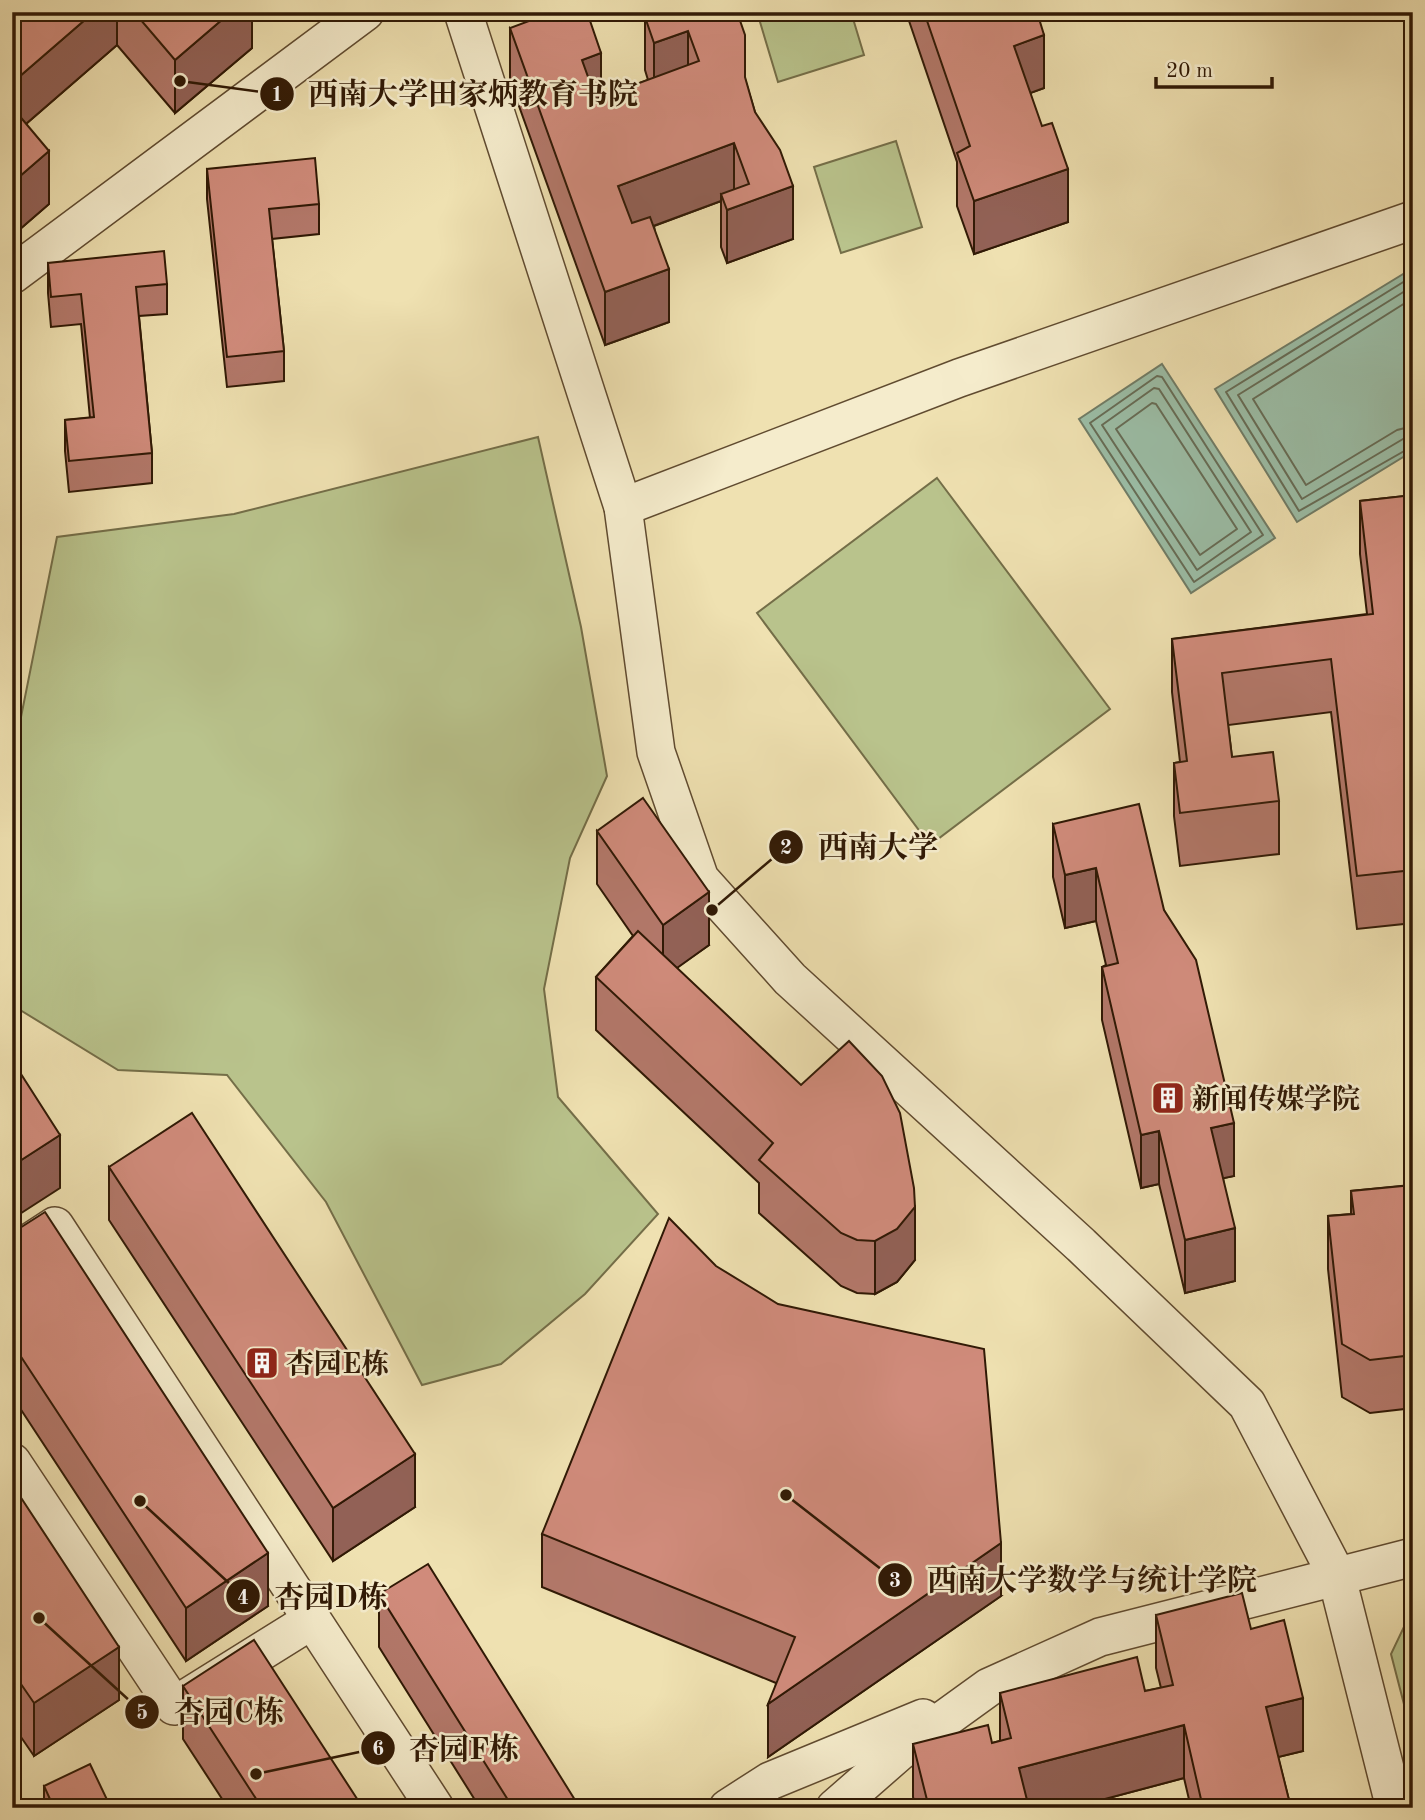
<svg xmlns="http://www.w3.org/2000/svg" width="1425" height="1820" font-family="'Old Standard TT','Noto Serif SC',serif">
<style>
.green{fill:#b9c38c;stroke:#746e48;stroke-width:2}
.water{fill:#9bbea7;stroke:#707c66;stroke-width:2}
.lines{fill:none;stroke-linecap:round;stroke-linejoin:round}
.shore{stroke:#666c56;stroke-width:2}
.minor-casing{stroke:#604b30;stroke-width:40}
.minor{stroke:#f5eccc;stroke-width:37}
.wall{fill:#b3786a;stroke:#301905;stroke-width:2}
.shaded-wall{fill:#926156;stroke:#301905;stroke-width:2}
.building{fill:#d08b7b;stroke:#301905;stroke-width:2}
.labels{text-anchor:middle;stroke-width:5;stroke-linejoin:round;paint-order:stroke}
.poi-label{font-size:28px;font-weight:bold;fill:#301905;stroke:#f5eccc;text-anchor:start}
.leader{fill:none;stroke:#301905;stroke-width:2.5}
.callout-dot{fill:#301905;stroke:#f5eccc;stroke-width:2.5}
.mark-label{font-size:21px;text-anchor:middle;font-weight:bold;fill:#fff}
.callout-label{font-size:30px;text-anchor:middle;font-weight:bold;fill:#301905;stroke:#f5eccc;stroke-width:5;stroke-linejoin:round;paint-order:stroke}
</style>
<rect width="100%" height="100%" fill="#efe1b1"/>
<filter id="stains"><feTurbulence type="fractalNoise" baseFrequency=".00286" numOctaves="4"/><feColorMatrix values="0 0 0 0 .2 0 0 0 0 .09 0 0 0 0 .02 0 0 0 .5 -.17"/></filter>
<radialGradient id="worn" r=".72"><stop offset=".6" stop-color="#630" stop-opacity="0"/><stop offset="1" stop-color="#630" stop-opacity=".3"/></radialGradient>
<g class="green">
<polygon points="757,12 851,12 864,55 778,82"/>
<polygon points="896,141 922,227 841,253 814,167"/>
<polygon points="538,437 581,627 607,776 570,858 544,989 558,1097 658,1214 585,1294 501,1364 422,1385 326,1202 227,1075 118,1070 12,1005 12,745 20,722 57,537 234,514"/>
<polygon points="937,478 1110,709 930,845 757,613"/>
<polygon points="1413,1608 1413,1739 1391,1654"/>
</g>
<g class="water">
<polygon points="1413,268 1413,451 1297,522 1215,389"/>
<polygon points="1162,364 1275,538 1191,593 1079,419"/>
</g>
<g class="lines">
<g class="shore">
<polyline points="1413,276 1226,392 1299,511 1413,446"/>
<polyline points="1413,286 1238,395 1302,499 1403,439 1413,437"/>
<polyline points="1413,298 1253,399 1306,485 1397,430 1413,426"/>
<polygon points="1157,376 1162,377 1263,535 1194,582 1090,423"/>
<polygon points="1154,388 1159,389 1251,532 1197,570 1102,425"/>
<polygon points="1152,403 1156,404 1237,529 1200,555 1116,429"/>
</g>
<defs>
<g id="minor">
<polyline points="463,12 623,507 656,752 700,879 790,979 1081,1245 1247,1404 1336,1574 1395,1808"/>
<polyline points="12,275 365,12"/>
<polyline points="623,507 959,378 1413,220"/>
<polyline points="12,1254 55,1226 435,1808"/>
<polyline points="12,1462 174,1706 312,1620"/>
<polyline points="728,1808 770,1781 923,1718"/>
<polyline points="835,1808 899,1752 989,1687 1100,1637 1413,1557"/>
</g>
</defs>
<use href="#minor" class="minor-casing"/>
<use href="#minor" class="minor"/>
</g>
<g class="wall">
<polygon points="12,12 252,12 252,48 175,113 117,45 26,124 49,204 12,236"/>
<polygon points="737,12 745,79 793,239 727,263 721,247 721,201 654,226 669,322 605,345 510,81 510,28 601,97 648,80 645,70 645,17"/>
<polygon points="906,12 1037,12 1044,88 1030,93 1068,222 974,254 957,206 957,162"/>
<polygon points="207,169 319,204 319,234 272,239 284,351 284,381 227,387 207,199"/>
<polygon points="48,263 167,284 167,314 139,316 152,453 152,483 69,492 65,451 65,420 90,418 81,324 51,327 48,293"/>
<polygon points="1413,495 1413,923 1357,929 1331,712 1228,725 1232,757 1279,801 1279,854 1180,866 1174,816 1174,763 1180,762 1172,692 1172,639 1367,614 1360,554 1360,501"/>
<polygon points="1053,824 1164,910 1234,1176 1223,1178 1235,1281 1185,1293 1159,1184 1141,1188 1102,1020 1102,967 1106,965 1096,921 1065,928 1053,877"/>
<polygon points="597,831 709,945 676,968 915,1260 897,1282 875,1294 857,1293 841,1286 759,1213 759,1183 596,1030 596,977 633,936 597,884"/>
<polygon points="1406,1079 1413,1079 1413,1408 1370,1413 1342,1397 1328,1269 1328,1216 1351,1214 1351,1191 1411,1185 1406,1132"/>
<polygon points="109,1167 415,1507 333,1561 109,1220"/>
<polygon points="12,1233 268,1606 186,1661 12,1396"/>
<polygon points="12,1484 119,1700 34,1756 12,1724"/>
<polygon points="542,1534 1001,1596 768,1757 776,1683 542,1587"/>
<polygon points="379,1594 580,1808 480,1808 379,1647"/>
<polygon points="1156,1615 1251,1629 1303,1751 1278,1757 1291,1808 1191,1808 1184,1778 1071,1808 916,1808 913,1797 913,1744 992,1743 1000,1741 1000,1693 1145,1691 1161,1688 1156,1668"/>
<polygon points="183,1686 363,1808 228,1808 183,1739"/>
<polygon points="44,1786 111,1808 44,1808"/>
</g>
<g class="shaded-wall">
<polygon points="94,12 117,12 117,45 12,136 12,83"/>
<polygon points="231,12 252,12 252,48 175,113 175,60"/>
<polygon points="688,31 688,84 654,96 654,43"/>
<polygon points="1044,35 1044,88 1014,99 1014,46"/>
<polygon points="601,53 601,106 582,113 582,60"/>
<polygon points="734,143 734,196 721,194 721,201 618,239 618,186"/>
<polygon points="49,151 49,204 12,236 12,183"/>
<polygon points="1068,169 1068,222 974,254 974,201"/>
<polygon points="793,186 793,239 727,263 727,210"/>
<polygon points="669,269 669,322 605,345 605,292"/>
<polygon points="1096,868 1096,921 1065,928 1065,875"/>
<polygon points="709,892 709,945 663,978 663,925"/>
<polygon points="1234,1123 1234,1176 1211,1181 1211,1128"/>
<polygon points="1159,1131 1159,1184 1141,1188 1141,1135"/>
<polygon points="60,1135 60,1188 12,1219 12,1166"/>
<polygon points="915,1207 915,1260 897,1282 875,1294 875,1241"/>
<polygon points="1235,1228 1235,1281 1185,1293 1185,1240"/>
<polygon points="415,1454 415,1507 333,1561 333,1508"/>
<polygon points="1001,1543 1001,1596 768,1757 768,1704"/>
<polygon points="268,1553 268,1606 186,1661 186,1608"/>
<polygon points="119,1647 119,1700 34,1756 34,1703"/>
<polygon points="1303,1698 1303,1751 1266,1760 1266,1707"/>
<polygon points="1184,1725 1184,1778 1071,1808 1019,1808 1019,1768"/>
</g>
<g class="building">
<polygon points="12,12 94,12 12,83"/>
<polygon points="134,12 231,12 175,60"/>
<polygon points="553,12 587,12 601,53 582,60 596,99 699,61 688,31 654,43 645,17 657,12 737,12 745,35 745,77 755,112 780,150 793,186 727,210 721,194 749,184 734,143 618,186 632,223 650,217 669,269 605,292 510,28"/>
<polygon points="924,12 1037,12 1044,35 1014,46 1042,126 1052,123 1068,169 974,201 957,153 970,146"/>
<polygon points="12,107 49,151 12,183"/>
<polygon points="315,158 319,204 269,209 284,351 227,357 207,169"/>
<polygon points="164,251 167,284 136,287 152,453 69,461 65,420 94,417 81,294 51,297 48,263"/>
<polygon points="1413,495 1413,870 1357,876 1331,659 1222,673 1232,757 1273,752 1279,801 1180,813 1174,763 1187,761 1172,639 1373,614 1360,501"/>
<polygon points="643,798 709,892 663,925 597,831"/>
<polygon points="1139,804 1164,910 1196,960 1234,1123 1211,1128 1235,1228 1185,1240 1159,1131 1141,1135 1102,967 1118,963 1096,868 1065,875 1053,824"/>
<polygon points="638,931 801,1085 849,1041 882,1076 900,1113 914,1188 915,1207 897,1229 875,1241 857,1240 841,1233 759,1160 773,1143 596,977"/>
<polygon points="12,1060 60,1135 12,1166"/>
<polygon points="1406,1079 1413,1079 1413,1143"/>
<polygon points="192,1113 415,1454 333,1508 109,1167"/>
<polygon points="1413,1185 1413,1355 1370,1360 1342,1344 1328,1216 1354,1214 1351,1191"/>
<polygon points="45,1212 268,1553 186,1608 12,1343 12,1233"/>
<polygon points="669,1218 716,1266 778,1304 984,1349 1001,1543 768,1704 795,1637 542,1534"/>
<polygon points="12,1484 119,1647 34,1703 12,1671"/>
<polygon points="428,1564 580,1808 513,1808 379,1594"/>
<polygon points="1242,1593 1251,1629 1284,1620 1303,1698 1266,1707 1291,1808 1203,1808 1184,1725 1019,1768 1029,1808 929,1808 913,1744 988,1725 992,1743 1011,1738 1000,1693 1137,1657 1145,1691 1173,1685 1156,1615"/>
<polygon points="254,1640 363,1808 262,1808 183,1686"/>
<polygon points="90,1764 111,1808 54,1808 44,1786"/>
</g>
<defs>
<symbol id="building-square" viewBox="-11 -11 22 22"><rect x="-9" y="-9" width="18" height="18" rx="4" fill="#8f2418" stroke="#f5eccc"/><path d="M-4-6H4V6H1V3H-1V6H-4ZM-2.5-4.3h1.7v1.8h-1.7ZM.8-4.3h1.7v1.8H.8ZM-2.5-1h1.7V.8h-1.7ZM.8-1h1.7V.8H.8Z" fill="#fff"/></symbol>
</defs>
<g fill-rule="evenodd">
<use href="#building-square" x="1149" y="1079" width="38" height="38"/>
<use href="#building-square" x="243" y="1344" width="38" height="38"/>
</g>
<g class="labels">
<g class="poi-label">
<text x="1192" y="1108">新闻传媒学院</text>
<text x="286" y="1373">杏园E栋</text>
</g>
</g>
<path class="leader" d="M180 81L277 94M712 910L786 847M786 1495L895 1580M140 1501L243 1596M39 1618L142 1712M256 1774L378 1748"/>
<g class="callout-dot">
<circle cx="180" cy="81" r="7"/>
<circle cx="712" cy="910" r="7"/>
<circle cx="786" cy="1495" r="7"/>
<circle cx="140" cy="1501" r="7"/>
<circle cx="39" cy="1618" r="7"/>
<circle cx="256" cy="1774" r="7"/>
<circle cx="277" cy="94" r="18"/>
<circle cx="786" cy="847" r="18"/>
<circle cx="895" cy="1580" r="18"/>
<circle cx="243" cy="1596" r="18"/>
<circle cx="142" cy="1712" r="18"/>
<circle cx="378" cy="1748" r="18"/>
</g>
<g class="mark-label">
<text x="277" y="101">1</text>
<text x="786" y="854">2</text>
<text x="895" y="1587">3</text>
<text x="243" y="1604">4</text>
<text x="142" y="1719">5</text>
<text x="378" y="1755">6</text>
</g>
<g class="callout-label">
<text x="473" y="104">西南大学田家炳教育书院</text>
<text x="878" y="857">西南大学</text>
<text x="1092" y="1590">西南大学数学与统计学院</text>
<text x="331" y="1607">杏园D栋</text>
<text x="229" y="1722">杏园C栋</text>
<text x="464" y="1759">杏园F栋</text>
</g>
<rect width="1425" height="1820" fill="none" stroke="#efe1b1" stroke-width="42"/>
<rect x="14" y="14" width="1397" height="1792" fill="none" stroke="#301905" stroke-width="3.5"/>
<rect x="21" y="21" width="1383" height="1778" fill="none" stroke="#301905" stroke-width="2"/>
<path d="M1156 77v10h116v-10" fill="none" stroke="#301905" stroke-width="3.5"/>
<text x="1166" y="77" font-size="21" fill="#301905" stroke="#f5eccc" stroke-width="5" paint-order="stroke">20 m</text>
<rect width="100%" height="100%" filter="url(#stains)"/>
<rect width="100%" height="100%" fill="url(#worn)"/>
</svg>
